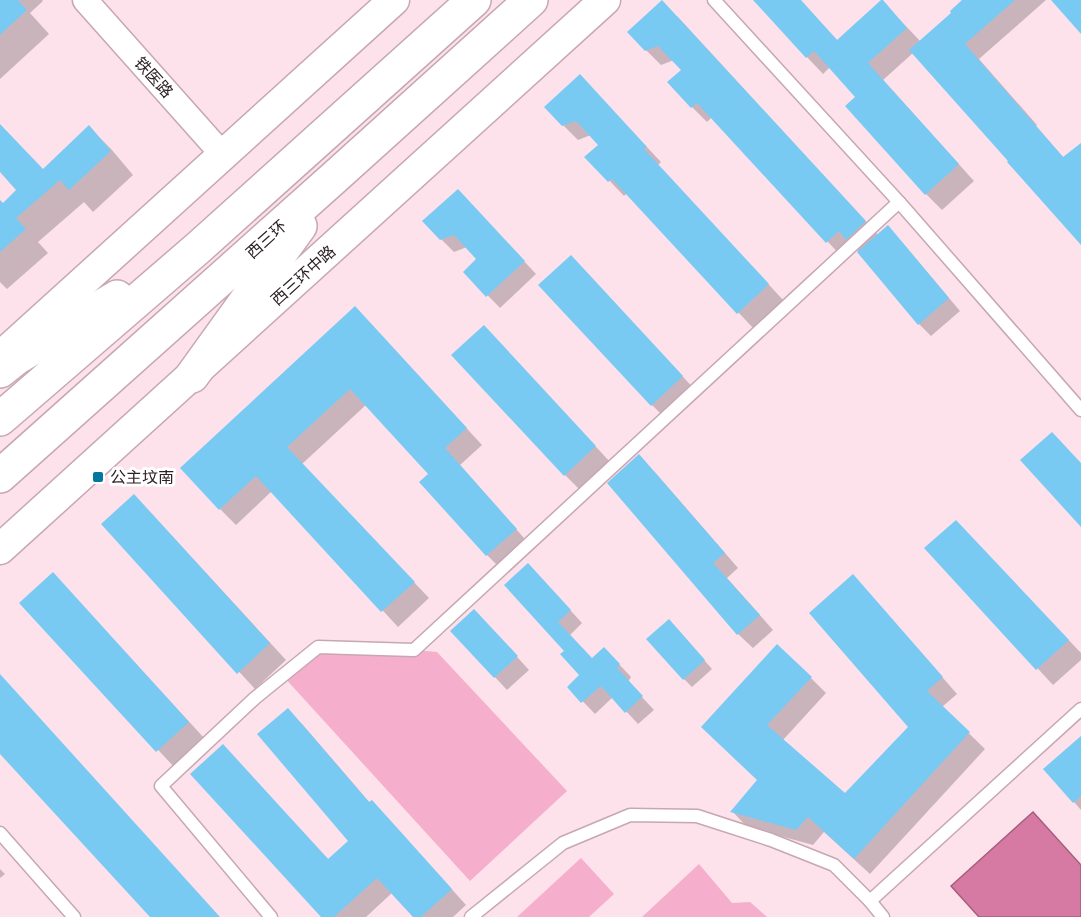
<svg xmlns="http://www.w3.org/2000/svg" width="1081" height="917" font-family="Lato,'Noto Sans SC',sans-serif">
<style>
.green{fill:#f5aecb}
.water{fill:#d77aa3;stroke:#a45f7d;stroke-width:1.5}
.shadow{fill:#0003}
.building{fill:#78caf3}
.lines{fill:none;stroke-linecap:round;stroke-linejoin:round}
.service-casing{stroke:#c6a7b3;stroke-width:15}
.minor-casing{stroke:#c6a7b3;stroke-width:27}
.tertiary-casing{stroke:#c6a7b3;stroke-width:33}
.trunk-casing{stroke:#c6a7b3;stroke-width:36}
.service{stroke:#fff;stroke-width:12}
.minor{stroke:#fff;stroke-width:24}
.tertiary{stroke:#fff;stroke-width:30}
.trunk{stroke:#fff;stroke-width:33}
.poi-dot{fill:#0277a0;stroke:#fff;stroke-width:2}
.labels{text-anchor:middle;stroke-width:6;stroke-linejoin:round;paint-order:stroke}
.street-label{font-size:16px;fill:#2c2125;stroke:#fff}
.poi-label{font-size:16px;fill:#2c2125;stroke:#fff;text-anchor:start}
</style>
<rect width="100%" height="100%" fill="#fde2ec"/>
<g class="green">
<polygon points="318,647 414,650 437,652 567,791 470,881 283,676"/>
<polygon points="581,858 614,894 589,917 517,917"/>
<polygon points="699,864 732,903 750,902 767,917 642,917"/>
</g>
<polygon class="water" points="1033,812 1081,865 1081,917 979,917 951,886"/>
<g class="shadow">
<polygon points="0,0 42,0 43,1 30,13 49,34 0,79"/>
<polygon points="758,0 800,0 838,41 882,1 921,42 965,0 1046,0 979,59 1037,125 1036,126 1064,158 1081,145 1081,243 913,53 883,80 974,181 942,210 926,194 857,97 830,67 823,74 807,57"/>
<polygon points="677,16 878,235 900,240 960,311 931,336 919,324 854,246 842,257 712,117 707,122 692,107 683,70 674,60 661,65 646,50"/>
<polygon points="594,91 661,162 658,165 783,300 753,328 627,193 624,196 587,157 600,145 591,135 578,140 563,125"/>
<polygon points="0,125 44,171 89,127 112,150 133,175 93,212 84,202 38,242 48,253 7,289 0,282 0,208 18,190 0,170"/>
<polygon points="470,203 536,274 500,308 465,272 478,259 467,247 454,252 441,239"/>
<polygon points="587,273 698,393 668,421 652,405"/>
<polygon points="371,324 482,445 460,465 531,546 503,571 487,555 422,482 430,474 367,404 302,464 429,598 398,627 272,491 236,525 220,509"/>
<polygon points="500,343 611,463 581,491 565,475"/>
<polygon points="653,470 738,568 727,578 773,630 753,648 738,634"/>
<polygon points="150,512 286,660 255,689 103,524"/>
<polygon points="972,538 1081,653 1081,660 1053,685 926,548"/>
<polygon points="540,577 582,623 570,635 593,660 617,662 631,677 628,682 654,710 638,724 613,697 595,714 569,687 581,675 566,651"/>
<polygon points="69,591 205,739 174,767 22,603"/>
<polygon points="868,592 957,694 942,707 985,749 870,874 824,832 813,845 747,827 732,811 759,781 718,742 811,678 826,693 783,740 845,795 910,727"/>
<polygon points="486,623 529,670 507,690 452,631"/>
<polygon points="677,629 712,669 692,687 684,679"/>
<polygon points="288,710 303,725 370,803 387,817 466,905 453,917 415,917 393,892 366,917 323,917 238,762 329,860 350,842"/>
<polygon points="1081,738 1081,810 1045,769"/>
<polygon points="0,869 5,874 0,878"/>
</g>
<g class="building">
<polygon points="0,0 18,0 27,10 0,35"/>
<polygon points="662,0 866,221 846,240 839,231 826,243 697,103 691,108 667,82 681,70 658,46 645,51 627,32"/>
<polygon points="753,0 801,0 837,40 881,0 883,0 907,28 868,63 959,164 925,195 845,106 855,97 814,51 806,58"/>
<polygon points="962,0 1015,0 965,44 1063,157 1081,143 1081,245 1007,162 1008,161 909,50 951,13 950,11"/>
<polygon points="1051,0 1081,0 1081,34"/>
<polygon points="580,74 647,147 644,149 769,284 737,314 612,179 608,182 584,157 598,145 576,121 562,126 544,107"/>
<polygon points="0,124 43,169 89,125 111,151 69,190 60,180 16,218 26,229 0,252 0,200 3,203 16,190 0,172"/>
<polygon points="458,189 525,261 486,297 463,272 476,259 454,235 440,240 422,221"/>
<polygon points="888,225 949,298 918,325 857,252"/>
<polygon points="571,255 683,376 651,406 538,285"/>
<polygon points="355,306 467,428 445,448 517,529 486,556 419,482 428,474 350,389 287,447 415,582 381,612 256,476 219,510 180,468"/>
<polygon points="484,325 596,446 564,476 451,355"/>
<polygon points="1052,432 1081,463 1081,527 1020,460"/>
<polygon points="639,454 725,553 713,563 760,615 737,635 607,483"/>
<polygon points="134,494 270,643 237,674 101,524"/>
<polygon points="956,520 1069,640 1036,670 924,548"/>
<polygon points="528,563 571,610 558,622 592,658 604,647 620,664 617,668 643,696 625,713 601,686 581,703 567,687 579,675 560,654 564,651 504,585"/>
<polygon points="53,572 189,722 156,752 19,603"/>
<polygon points="853,574 943,677 927,691 970,732 854,859 808,817 796,830 730,812 757,780 701,727 777,644 812,677 767,725 845,793 908,727 809,613"/>
<polygon points="474,609 518,656 494,678 450,631"/>
<polygon points="669,619 705,660 683,680 646,639"/>
<polygon points="0,674 220,917 150,917 0,754"/>
<polygon points="288,708 369,802 372,800 452,889 421,917 413,917 377,878 334,917 321,917 190,774 223,744 328,859 348,841 257,734"/>
<polygon points="1081,736 1081,796 1073,803 1043,769"/>
</g>
<g class="lines">
<defs>
<g id="service">
<polyline points="714,0 899,202 1081,410"/>
<polyline points="0,833 74,917"/>
<polyline points="870,901 1081,709"/>
<polyline points="271,917 161,786 255,698 318,647 414,650 899,202"/>
<polyline points="471,917 563,843 630,815 697,816 771,840 834,865 870,901 883,917"/>
</g>
<polyline id="minor" points="85,0 223,155"/>
<g id="tertiary">
<polyline points="0,357 394,0"/>
<polyline points="0,549 605,0"/>
</g>
<g id="trunk">
<polyline points="0,371 15,359 117,297"/>
<polyline points="192,376 300,226"/>
<polyline points="0,419 198,248 474,0"/>
<polyline points="0,476 336,176 531,0"/>
</g>
</defs>
<use href="#service" class="service-casing"/>
<use href="#minor" class="minor-casing"/>
<use href="#tertiary" class="tertiary-casing"/>
<use href="#trunk" class="trunk-casing"/>
<use href="#service" class="service"/>
<use href="#minor" class="minor"/>
<use href="#tertiary" class="tertiary"/>
<use href="#trunk" class="trunk"/>
</g>
<rect class="poi-dot" x="92" y="471" width="12" height="12" rx="3"/>
<g class="labels">
<g class="street-label">
<text transform="translate(154 77) rotate(48)" y="6">铁医路</text>
<text transform="translate(266 239) rotate(-42)" y="6">西三环</text>
<text transform="translate(303 275) rotate(-42)" y="6">西三环中路</text>
</g>
<g class="poi-label">
<text x="110" y="483">公主坟南</text>
</g>
</g>
</svg>
